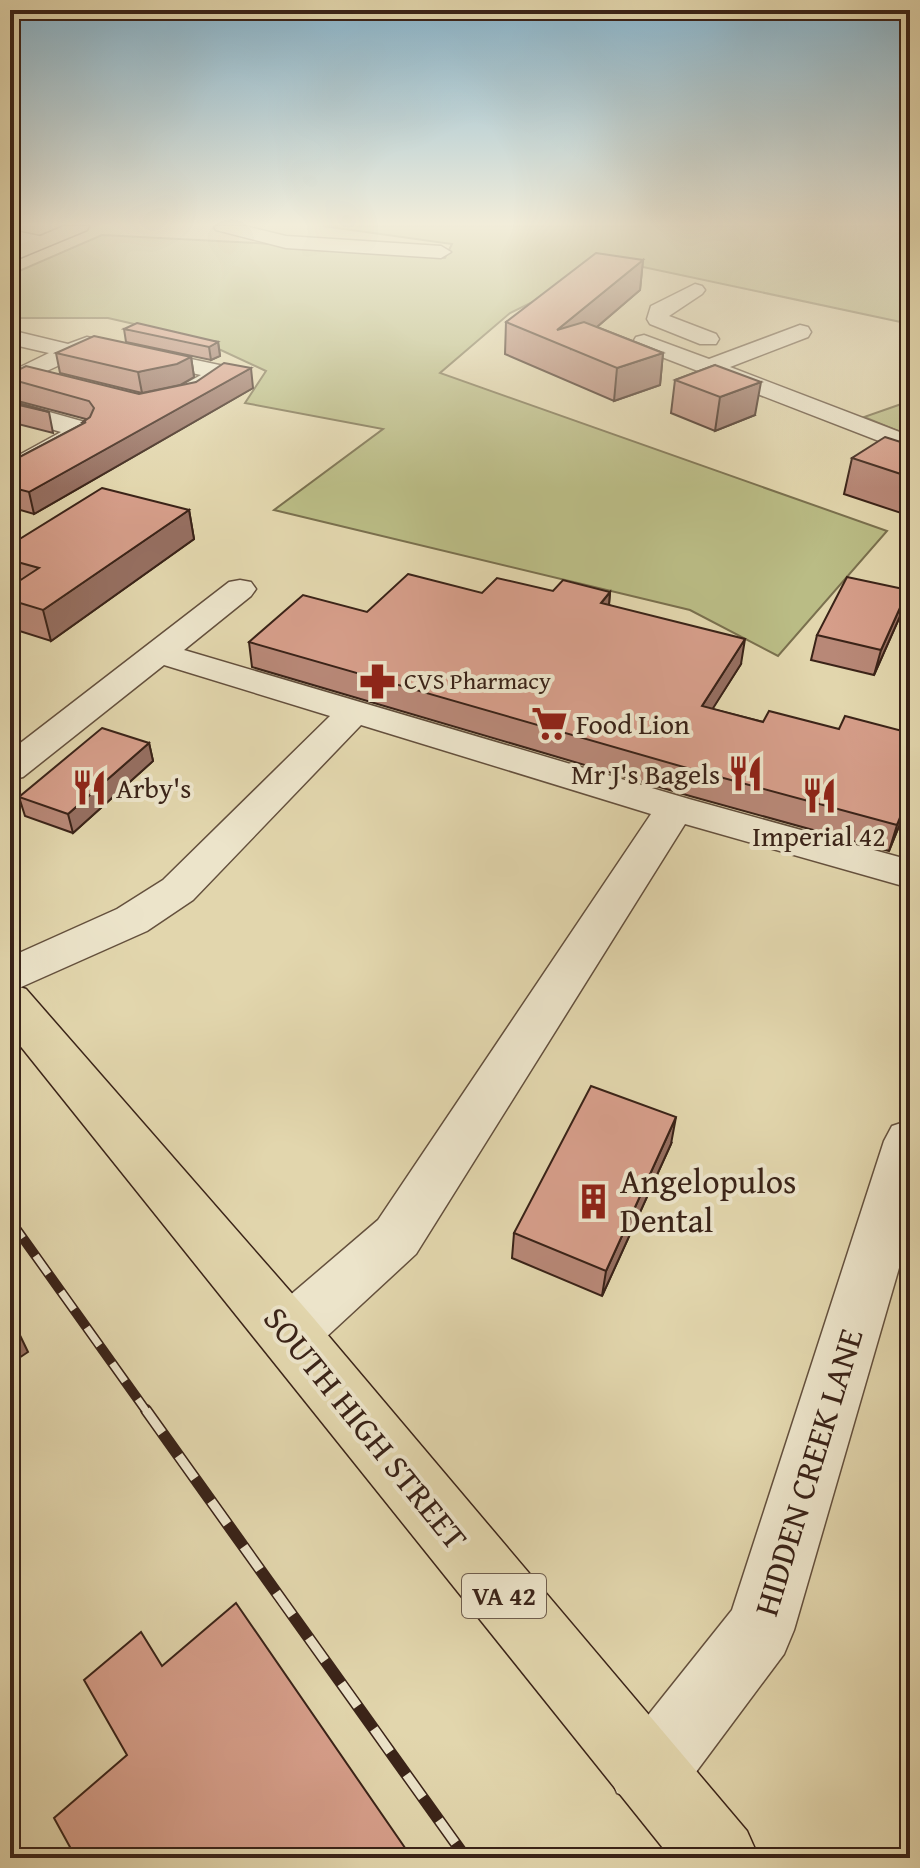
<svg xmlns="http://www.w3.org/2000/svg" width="920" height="1868" font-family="'Gentium Book Plus',serif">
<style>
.green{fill:#babc85;stroke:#7a704e;stroke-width:2}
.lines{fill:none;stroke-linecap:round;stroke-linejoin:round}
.minor-casing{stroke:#64503d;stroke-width:3}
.major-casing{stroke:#3a2318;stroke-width:3}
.minor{fill:#ece4ca;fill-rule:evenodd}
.major{fill:#e2d6ad;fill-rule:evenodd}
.rail-far1-casing{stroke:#3a2318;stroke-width:10}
.rail-casing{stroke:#3a2318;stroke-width:12}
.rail-far1{stroke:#ece4ca;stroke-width:7;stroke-dasharray:22;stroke-linecap:butt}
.rail{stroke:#ece4ca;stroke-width:9;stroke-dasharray:28;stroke-linecap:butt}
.wall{fill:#b88877;stroke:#3a2318;stroke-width:2}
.shaded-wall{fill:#966f61;stroke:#3a2318;stroke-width:2}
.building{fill:#d69e8a;stroke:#3a2318;stroke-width:2}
.labels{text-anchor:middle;stroke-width:8;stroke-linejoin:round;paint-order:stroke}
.far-poi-label{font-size:24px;fill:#3a2318;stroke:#ece4ca;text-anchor:start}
.shield{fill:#ece4ca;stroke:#6f5d4d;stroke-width:2}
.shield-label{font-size:26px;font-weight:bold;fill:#3a2318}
.poi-label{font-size:28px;fill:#3a2318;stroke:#ece4ca;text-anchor:start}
.near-poi-label{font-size:34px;fill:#3a2318;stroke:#ece4ca;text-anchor:start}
.near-street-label{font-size:34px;fill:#3a2318;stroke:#ece4ca}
</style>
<rect width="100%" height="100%" fill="#e2d6ad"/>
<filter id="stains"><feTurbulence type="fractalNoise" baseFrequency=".0025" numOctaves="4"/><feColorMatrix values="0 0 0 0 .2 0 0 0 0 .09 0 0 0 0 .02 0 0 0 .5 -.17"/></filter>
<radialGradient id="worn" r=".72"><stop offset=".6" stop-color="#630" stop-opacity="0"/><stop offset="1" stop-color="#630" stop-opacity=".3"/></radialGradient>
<g class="green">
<polygon points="323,226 910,226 910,324 615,261 510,313 440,373 887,531 778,656 690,610 274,510 383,429 245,403 266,371 195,338 108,318 10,318 10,275 102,235 256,243 445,258 452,244"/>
<polygon points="910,401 910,436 864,417"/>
</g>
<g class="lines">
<defs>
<g id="minor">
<polygon points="214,226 245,226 286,236 441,246 451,252 441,258 286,248 216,230"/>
<polygon points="10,230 49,238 52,242 42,248 10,242"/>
<polygon points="695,284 702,286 705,290 702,294 669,316 716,334 719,339 716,344 700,344 650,324 647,319 651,306"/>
<polygon points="800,325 808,327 811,332 808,337 730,367 910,436 910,453 636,347 633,342 636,337 644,335 709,359"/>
<polygon points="10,330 68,344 87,337 224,366 232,368 236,373 232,378 181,403 172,401 169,396 172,391 201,375 90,351 10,388 10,372 49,353 10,344"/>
<polygon points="10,401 92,424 96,430 92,436 20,477 10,479 10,460 61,432 10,417"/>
<polygon points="240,580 251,582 256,589 251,596 184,650 689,799 910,860 910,888 685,824 416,1254 310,1352 289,1360 268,1352 260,1333 268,1314 378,1220 651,814 361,725 193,900 147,931 10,992 10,957 117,909 163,880 330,716 164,665 23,777 10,780 10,751 229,582"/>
<polygon points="910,1120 910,1230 794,1630 784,1654 693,1776 669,1793 643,1804 617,1793 606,1767 617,1741 641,1724 732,1610 884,1141 892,1126"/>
</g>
<g id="major">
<polygon points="64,226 89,226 87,230 10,262 10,249"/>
<polygon points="10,984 26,989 310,1314 747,1831 759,1858 671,1858 10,1033"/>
</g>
</defs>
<use href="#minor" class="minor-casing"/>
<use href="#major" class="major-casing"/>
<use href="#minor" class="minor"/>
<use href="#major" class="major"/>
<defs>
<polyline id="rail-far1" points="10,1220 147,1412"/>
<polyline id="rail" points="146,1410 466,1858"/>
</defs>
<use href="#rail-far1" class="rail-far1-casing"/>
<use href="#rail" class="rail-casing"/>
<use href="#rail-far1" class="rail-far1"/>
<use href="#rail" class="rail"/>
</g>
<g class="wall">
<polygon points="643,260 640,290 597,327 663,353 660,385 614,401 505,354 506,322"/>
<polygon points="124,329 218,342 220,356 211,360 126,342"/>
<polygon points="56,353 191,357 194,377 180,385 142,393 60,373"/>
<polygon points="715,365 755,415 715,431 671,413 675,380"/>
<polygon points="10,374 139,394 253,388 34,514 10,507 10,462 83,424 83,422 86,419 10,399"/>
<polygon points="10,401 49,412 53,433 10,422"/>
<polygon points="910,445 910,509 904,514 844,494 852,458"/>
<polygon points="189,510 194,539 51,641 10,628 10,545"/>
<polygon points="553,591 610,592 609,605 741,664 712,709 763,722 910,799 889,851 690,796 252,667 249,642 367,612 482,593"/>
<polygon points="901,614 874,675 811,660 817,635"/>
<polygon points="149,743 153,761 73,833 25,816 19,797"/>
<polygon points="671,1144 602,1296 512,1258 514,1233"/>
</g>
<g class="shaded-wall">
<polygon points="643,260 640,290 571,349 557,330"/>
<polygon points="218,342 220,356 211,360 209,347"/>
<polygon points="663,353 660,385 614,401 617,368"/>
<polygon points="191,357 194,377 180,385 142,393 138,372"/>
<polygon points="251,368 253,388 34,514 29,492"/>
<polygon points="761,382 755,415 715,431 720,397"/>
<polygon points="910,488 910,509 904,514"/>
<polygon points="189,510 194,539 51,641 43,610"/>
<polygon points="908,590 901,614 874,675 881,650"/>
<polygon points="610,592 608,616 601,603"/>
<polygon points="745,639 741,664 698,732 702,706"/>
<polygon points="149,743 153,761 73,833 68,814"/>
<polygon points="910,793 910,799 889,851 897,825"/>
<polygon points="676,1117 671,1144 602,1296 606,1271"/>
<polygon points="16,1327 28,1352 10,1364 10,1331"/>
</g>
<g class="building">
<polygon points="596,253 643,260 557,330 584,322 663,353 617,368 506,322"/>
<polygon points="137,323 218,342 209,347 124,329"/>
<polygon points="94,336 191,357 177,364 138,372 56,353"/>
<polygon points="224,363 251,368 29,492 10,487 10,462 86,422 83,422 90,417 94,408 89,401 10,379 10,374 26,366 139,394 196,382"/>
<polygon points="715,365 761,382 720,397 675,380"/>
<polygon points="10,401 49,412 10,403"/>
<polygon points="885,437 910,445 910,477 852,458"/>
<polygon points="102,488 189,510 43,610 10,600 10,587 39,568 10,560 10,545"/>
<polygon points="408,574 482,593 497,578 553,591 563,580 610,592 601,603 745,639 702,706 763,722 769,711 839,729 845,716 910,733 910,793 897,825 694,770 249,642 303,595 367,612"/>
<polygon points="847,577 908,590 881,650 817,635"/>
<polygon points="102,728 149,743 68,814 19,797"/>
<polygon points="591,1086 676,1117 606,1271 514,1233"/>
<polygon points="10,1318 16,1327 10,1331"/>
<polygon points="236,1603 412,1858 76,1858 54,1818 127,1755 84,1680 141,1632 162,1666"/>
</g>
<linearGradient id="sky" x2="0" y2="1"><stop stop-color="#87b6d0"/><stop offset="0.46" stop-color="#f2edda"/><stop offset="1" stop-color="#f2edda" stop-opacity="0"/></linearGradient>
<rect width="920" height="488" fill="url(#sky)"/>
<defs>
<symbol id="pharmacy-bare" viewBox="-9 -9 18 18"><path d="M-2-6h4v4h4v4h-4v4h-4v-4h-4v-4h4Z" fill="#8f2418" stroke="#ece4ca" stroke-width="2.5" paint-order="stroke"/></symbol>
<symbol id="supermarket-bare" viewBox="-9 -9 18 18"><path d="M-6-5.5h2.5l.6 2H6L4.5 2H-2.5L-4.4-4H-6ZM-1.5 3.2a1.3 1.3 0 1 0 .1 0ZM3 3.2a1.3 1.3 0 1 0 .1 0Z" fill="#8f2418" stroke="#ece4ca" stroke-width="2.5" paint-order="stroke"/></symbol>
<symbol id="restaurant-bare" viewBox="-9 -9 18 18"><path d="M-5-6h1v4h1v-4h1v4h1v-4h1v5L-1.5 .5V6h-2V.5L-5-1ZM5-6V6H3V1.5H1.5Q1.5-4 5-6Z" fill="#8f2418" stroke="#ece4ca" stroke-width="2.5" paint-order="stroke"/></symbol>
<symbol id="building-bare" viewBox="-9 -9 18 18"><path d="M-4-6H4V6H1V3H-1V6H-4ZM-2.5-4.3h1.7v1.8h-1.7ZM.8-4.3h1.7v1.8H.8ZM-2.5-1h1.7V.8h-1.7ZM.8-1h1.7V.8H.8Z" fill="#8f2418" stroke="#ece4ca" stroke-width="2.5" paint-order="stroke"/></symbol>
</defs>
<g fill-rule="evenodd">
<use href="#pharmacy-bare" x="352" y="656" width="51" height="51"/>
<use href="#supermarket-bare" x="524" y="698" width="51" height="51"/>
<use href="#restaurant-bare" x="720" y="748" width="51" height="51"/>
<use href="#restaurant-bare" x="64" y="762" width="51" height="51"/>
<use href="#restaurant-bare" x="794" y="770" width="51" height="51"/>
<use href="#building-bare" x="568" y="1176" width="51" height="51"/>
</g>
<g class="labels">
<g class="far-poi-label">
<text x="404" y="689">CVS Pharmacy</text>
</g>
<rect class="shield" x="462" y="1574" width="84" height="44" rx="6"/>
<g class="shield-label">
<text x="504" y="1605">VA 42</text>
</g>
<g class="poi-label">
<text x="576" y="734">Food Lion</text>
<text x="720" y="784" text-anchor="end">Mr J's Bagels</text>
<text x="116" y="798">Arby's</text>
<text x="819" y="846" text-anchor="middle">Imperial 42</text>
</g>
<g class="near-poi-label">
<text x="620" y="1193">Angelopulos<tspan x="620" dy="39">Dental</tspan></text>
</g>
<g class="near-street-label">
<text transform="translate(366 1428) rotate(51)" y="12">SOUTH HIGH STREET</text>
<text transform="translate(808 1472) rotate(-73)" y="12">HIDDEN CREEK LANE</text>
</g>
</g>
<rect width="920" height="1868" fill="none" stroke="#e2d6ad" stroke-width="40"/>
<rect x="12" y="12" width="896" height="1844" fill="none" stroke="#3a2318" stroke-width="4"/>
<rect x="20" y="20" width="880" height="1828" fill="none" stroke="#3a2318" stroke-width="2"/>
<rect width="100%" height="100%" filter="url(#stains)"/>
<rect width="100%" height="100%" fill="url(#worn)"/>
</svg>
